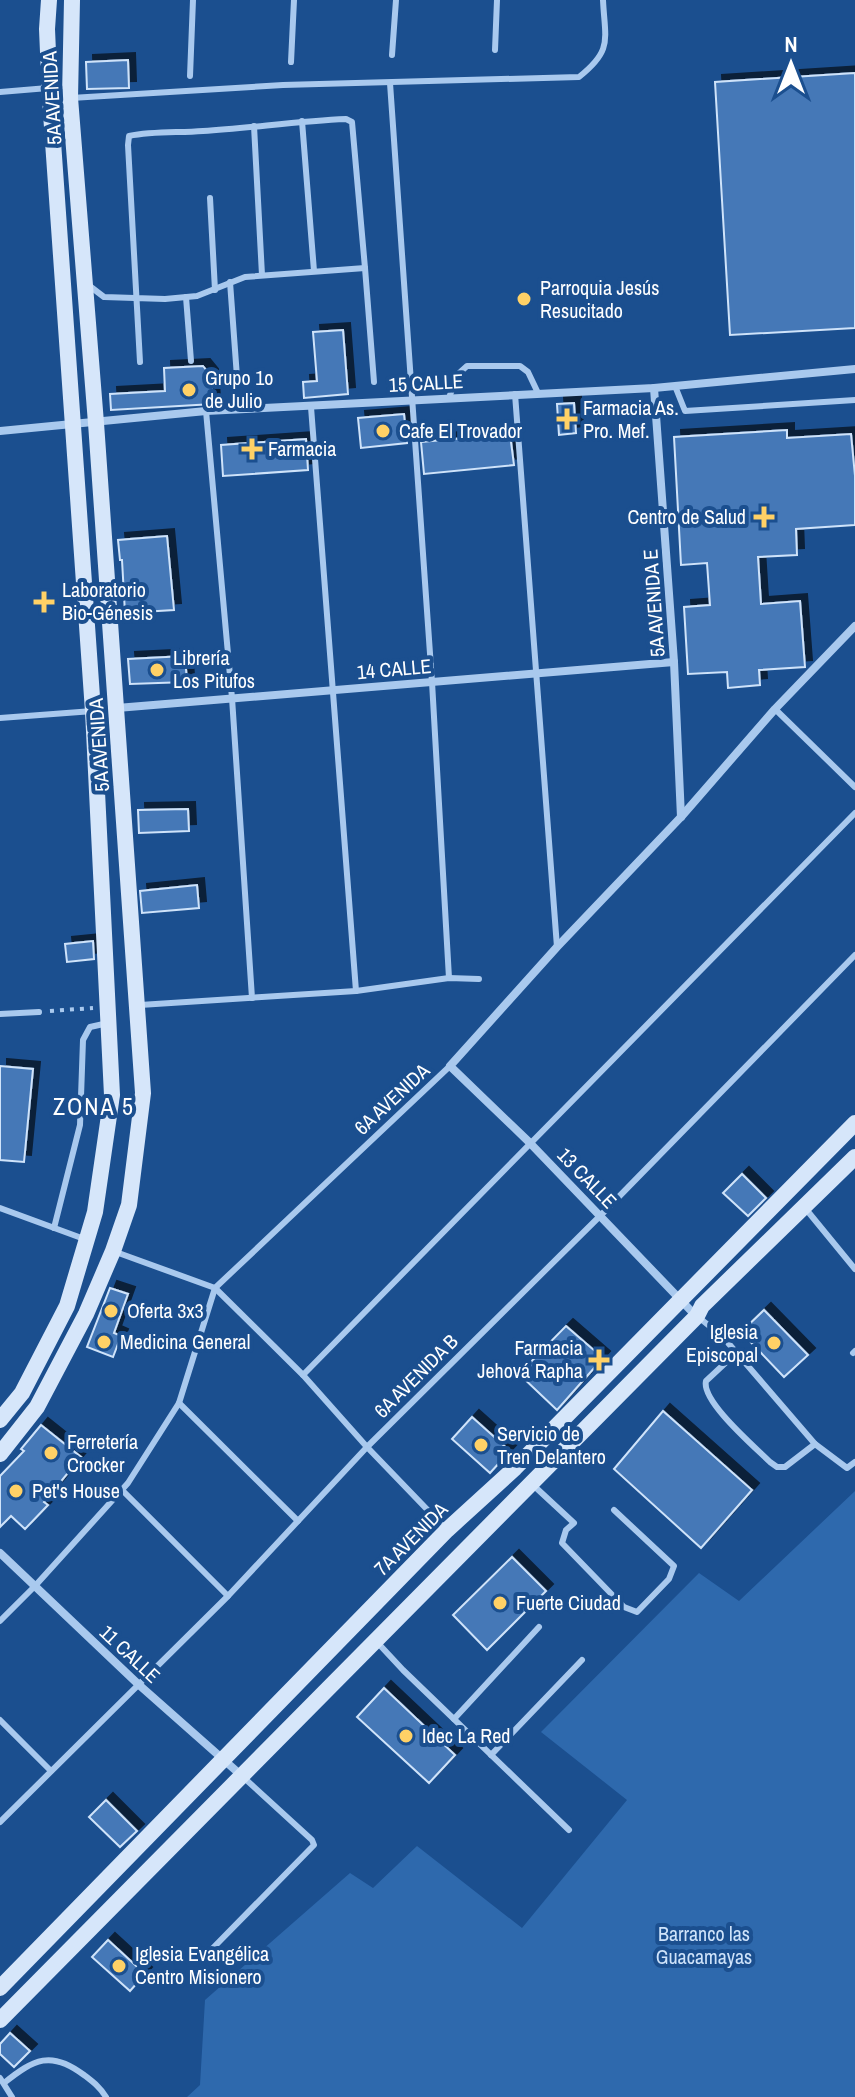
<svg xmlns="http://www.w3.org/2000/svg" width="855" height="2097" font-family="'Archivo Narrow',sans-serif">
<style>
.green{fill:#2e69ad}
.building{fill:#4478b7;stroke:#cfe3fa;stroke-width:2;filter:url(#shadow)}
.lines{fill:none;stroke-linecap:round;stroke-linejoin:round}
.path{stroke:#a9c9ee;stroke-width:4;stroke-dasharray:4 6;stroke-linecap:butt}
.lane{stroke:#a9c9ee;stroke-width:6}
.street{stroke:#a9c9ee;stroke-width:8}
.secondary{stroke:#d6e6fa;stroke-width:16}
.poi-dot{fill:#ffd166;stroke:#1b4f8f;stroke-width:3}
.labels{text-anchor:middle;stroke-width:8;stroke-linejoin:round;paint-order:stroke}
.street-label{font-size:20px;fill:#fff;stroke:#1b4f8f}
.poi-label{font-size:20px;fill:#fff;stroke:#1b4f8f;text-anchor:start}
.park-label{font-size:20px;fill:#cfe3fa;stroke:#1b4f8f}
.quarter-label{font-size:24px;letter-spacing:2px;fill:#fff;stroke:#1b4f8f}
</style>
<defs>
<filter id="shadow"><feDropShadow dx="7" dy="-7" stdDeviation="0" flood-color="#0009"/></filter>
</defs>
<rect width="100%" height="100%" fill="#1b4f8f"/>
<polygon class="green" points="855,1491 855,2097 187,2097 200,2085 205,2000 350,1873 373,1888 417,1846 522,1928 627,1800 541,1732 699,1573 739,1601"/>
<g class="building">
<polygon points="128,60 129,88 87,89 86,62"/>
<polygon points="855,73 855,328 730,335 715,82"/>
<polygon points="343,330 348,394 304,398 303,382 317,381 313,332"/>
<polygon points="203,366 211,376 213,404 111,410 110,394 165,391 164,368"/>
<polygon points="574,403 576,433 559,435 557,404"/>
<polygon points="404,414 407,443 361,448 358,418"/>
<polygon points="787,430 787,438 851,434 855,476 855,525 796,529 797,555 758,557 761,604 800,601 805,667 759,670 760,685 728,688 727,672 688,674 684,607 710,605 707,563 681,565 674,437"/>
<polygon points="510,434 514,465 424,474 421,442"/>
<polygon points="306,439 308,470 223,476 221,445"/>
<polygon points="167,536 174,610 125,613 122,560 120,560 118,540"/>
<polygon points="185,656 187,682 130,684 128,659"/>
<polygon points="188,809 189,831 139,833 138,810"/>
<polygon points="197,885 199,908 142,913 140,891"/>
<polygon points="93,941 94,959 67,962 65,944"/>
<polygon points="0,1066 33,1069 24,1162 0,1160"/>
<polygon points="742,1174 766,1198 748,1216 723,1193"/>
<polygon points="110,1288 128,1294 114,1333 121,1336 113,1357 87,1347"/>
<polygon points="764,1310 808,1355 784,1377 741,1332"/>
<polygon points="566,1326 603,1358 557,1410 519,1374"/>
<polygon points="663,1411 752,1490 701,1548 614,1469"/>
<polygon points="472,1417 510,1451 490,1473 452,1439"/>
<polygon points="41,1425 81,1457 44,1502 48,1505 25,1529 11,1516 0,1527 0,1476 24,1451 21,1449"/>
<polygon points="512,1557 546,1591 487,1650 453,1615"/>
<polygon points="384,1688 455,1755 429,1783 357,1717"/>
<polygon points="106,1800 137,1831 120,1847 89,1817"/>
<polygon points="108,1940 145,1974 130,1991 92,1957"/>
<polygon points="10,2033 30,2051 14,2067 0,2054 0,2044"/>
</g>
<g class="lines">
<polyline class="path" points="50,1011 93,1008"/>
<g class="lane">
<polyline points="495,50 497,0"/>
<polyline points="392,55 396,0"/>
<polyline points="291,62 294,0"/>
<polyline points="190,76 193,0"/>
<polyline points="390,83 432,682 449,978"/>
<polyline points="0,92 48,88"/>
<path d="M71 98 283 85 579 77C613 50 605 40 603 0"/>
<polyline points="302,121 314,271"/>
<polyline points="254,126 262,275"/>
<polyline points="210,198 215,290"/>
<polyline points="365,268 374,382"/>
<polyline points="230,282 237,377"/>
<path d="M87 284 104 297 165 299 197 296 245 277 365 268 352 122 346 119C298 121 251 128 203 131 178 133 154 131 129 136L128 145 140 362"/>
<polyline points="186,297 191,361"/>
<polyline points="675,386 685,411 855,400"/>
<polyline points="515,394 557,947"/>
<polyline points="449,398 457,375 467,366 520,366 528,372 538,393"/>
<polyline points="311,407 356,991"/>
<polyline points="206,411 232,698 252,998"/>
<polyline points="775,709 855,787"/>
<polyline points="0,718 93,711"/>
<polyline points="140,1005 356,991 449,978 479,979"/>
<polyline points="0,1014 39,1012"/>
<polyline points="0,1208 87,1240"/>
<polyline points="805,1208 855,1269"/>
<polyline points="54,1228 80,1125 83,1040 90,1027 108,1023"/>
<polyline points="113,1251 215,1288 303,1375 367,1447 445,1528"/>
<path d="M697 1316 723 1337 815 1444 785 1467H777L770 1462C755 1447 701 1401 706 1381L736 1353"/>
<polyline points="853,1353 855,1351"/>
<polyline points="303,1375 855,813"/>
<polyline points="179,1403 298,1521"/>
<polyline points="815,1444 847,1468 855,1462"/>
<polyline points="533,1485 574,1523 566,1530 562,1543 624,1607 637,1612 669,1579 674,1566 614,1510"/>
<polyline points="122,1490 228,1596"/>
<polyline points="0,1621 35,1586 128,1483 179,1403 215,1288 450,1066"/>
<polyline points="376,1641 403,1670 569,1830"/>
<polyline points="454,1719 539,1627"/>
<polyline points="0,1720 51,1771"/>
<polyline points="491,1755 582,1660"/>
<polyline points="0,1822 228,1596 367,1447 601,1215 855,955"/>
<polyline points="211,1950 314,1845 312,1840 242,1776"/>
<polyline points="0,2078 12,2097"/>
<path d="M4 2083C34 2059 51 2050 84 2075 93 2082 100 2087 106 2097"/>
</g>
<g class="street">
<polyline points="654,388 674,662 681,817"/>
<polyline points="0,431 206,411 654,388 855,369"/>
<polyline points="117,708 674,662"/>
<polyline points="696,1316 529,1142 450,1066 557,947 681,817 775,709 855,626"/>
<polyline points="0,1553 138,1684 242,1776"/>
</g>
<g class="secondary">
<polyline points="0,1420 22,1393 67,1306 95,1212 112,1095 93,711 50,99 47,29 49,0"/>
<polyline points="0,1454 37,1407 86,1314 113,1251 129,1205 143,1093 96,423 70,98 72,0"/>
<polyline points="0,1988 447,1530 515,1468 855,1123"/>
<polyline points="0,2020 697,1316 702,1306 855,1157"/>
</g>
</g>
<g class="poi-dot">
<circle cx="524" cy="299" r="8"/>
<circle cx="189" cy="390" r="8"/>
<path d="M563 407h8v8h8v8h-8v8h-8v-8h-8v-8h8z"/>
<circle cx="383" cy="431" r="8"/>
<path d="M248 437h8v8h8v8h-8v8h-8v-8h-8v-8h8z"/>
<path d="M760 505h8v8h8v8h-8v8h-8v-8h-8v-8h8z"/>
<path d="M40 590h8v8h8v8h-8v8h-8v-8h-8v-8h8z"/>
<circle cx="157" cy="670" r="8"/>
<circle cx="111" cy="1311" r="8"/>
<circle cx="104" cy="1342" r="8"/>
<circle cx="774" cy="1343" r="8"/>
<path d="M595 1348h8v8h8v8h-8v8h-8v-8h-8v-8h8z"/>
<circle cx="481" cy="1445" r="8"/>
<circle cx="51" cy="1453" r="8"/>
<circle cx="16" cy="1491" r="8"/>
<circle cx="500" cy="1603" r="8"/>
<circle cx="406" cy="1736" r="8"/>
<circle cx="119" cy="1966" r="8"/>
</g>
<g class="labels">
<g class="street-label">
<text transform="translate(52 98) rotate(-93)" y="7">5A AVENIDA</text>
<text transform="translate(426 383) rotate(-3)" y="7">15 CALLE</text>
<text transform="translate(654 603) rotate(-94)" y="7">5A AVENIDA E</text>
<text transform="translate(394 669) rotate(-5)" y="7">14 CALLE</text>
<text transform="translate(99 745) rotate(-94)" y="7">5A AVENIDA</text>
<text transform="translate(392 1099) rotate(-43)" y="7">6A AVENIDA</text>
<text transform="translate(587 1178) rotate(46)" y="7">13 CALLE</text>
<text transform="translate(416 1376) rotate(-45)" y="7">6A AVENIDA B</text>
<text transform="translate(411 1539) rotate(-45)" y="7">7A AVENIDA</text>
<text transform="translate(130 1654) rotate(43)" y="7">11 CALLE</text>
</g>
<g class="poi-label">
<text x="540" y="295">Parroquia Jesús<tspan x="540" dy="23">Resucitado</tspan></text>
<text x="205" y="385">Grupo 1o<tspan x="205" dy="23">de Julio</tspan></text>
<text x="583" y="415">Farmacia As.<tspan x="583" dy="23">Pro. Mef.</tspan></text>
<text x="399" y="438">Cafe El Trovador</text>
<text x="268" y="456">Farmacia</text>
<text x="746" y="524" text-anchor="end">Centro de Salud</text>
<text x="62" y="597">Laboratorio<tspan x="62" dy="23">Bio-Génesis</tspan></text>
<text x="173" y="665">Librería<tspan x="173" dy="23">Los Pitufos</tspan></text>
<text x="127" y="1318">Oferta 3x3</text>
<text x="758" y="1339" text-anchor="end">Iglesia<tspan x="758" dy="23">Episcopal</tspan></text>
<text x="120" y="1349">Medicina General</text>
<text x="583" y="1355" text-anchor="end">Farmacia<tspan x="583" dy="23">Jehová Rapha</tspan></text>
<text x="497" y="1441">Servicio de<tspan x="497" dy="23">Tren Delantero</tspan></text>
<text x="67" y="1449">Ferretería<tspan x="67" dy="23">Crocker</tspan></text>
<text x="32" y="1498">Pet's House</text>
<text x="516" y="1610">Fuerte Ciudad</text>
<text x="422" y="1743">Idec La Red</text>
<text x="135" y="1961">Iglesia Evangélica<tspan x="135" dy="23">Centro Misionero</tspan></text>
</g>
<g class="park-label">
<text x="704" y="1941">Barranco las<tspan x="704" dy="23">Guacamayas</tspan></text>
</g>
<g class="quarter-label">
<text x="94" y="1115">ZONA 5</text>
</g>
</g>
<g transform="translate(791 64)" stroke="#1b4f8f" stroke-width="6" paint-order="stroke">
<path d="M0-6L14 30L0 20L-14 30Z" fill="#ffffff"/>
<text y="-12" font-size="22" font-weight="bold" text-anchor="middle" fill="#ffffff">N</text>
</g>
</svg>
